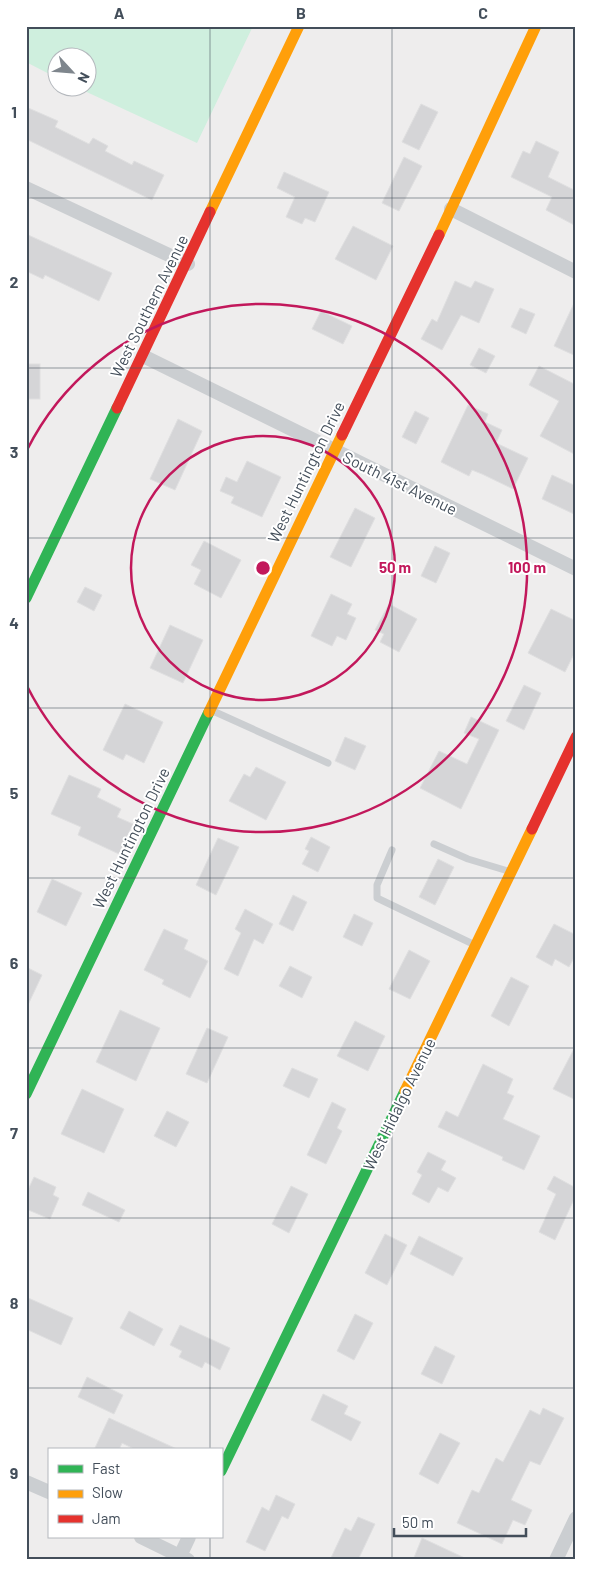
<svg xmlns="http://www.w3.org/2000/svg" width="602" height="1586" font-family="Barlow,sans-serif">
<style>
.green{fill:#cfefde}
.building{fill:#d5d5d7;stroke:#dfdfe0}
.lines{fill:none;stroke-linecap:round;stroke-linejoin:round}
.lane{stroke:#cbced1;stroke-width:7}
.street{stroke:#cbced1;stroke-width:14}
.fast{stroke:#30b455;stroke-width:11}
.slow{stroke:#ff9f0a;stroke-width:11}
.jam{stroke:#e5322d;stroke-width:11}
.grid{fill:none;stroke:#434e5a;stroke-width:1;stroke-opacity:0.55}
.ring{fill:none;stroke:#c2185b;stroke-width:2.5}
.labels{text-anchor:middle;stroke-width:4;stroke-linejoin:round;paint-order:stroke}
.street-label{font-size:16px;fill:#434e5a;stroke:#fff}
.centre{fill:#c2185b;stroke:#fff;stroke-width:2.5}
.ring-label{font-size:15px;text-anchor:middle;font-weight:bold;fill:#c2185b;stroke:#fff;stroke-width:4;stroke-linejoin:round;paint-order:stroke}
.neatline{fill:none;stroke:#434e5a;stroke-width:2}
.grid-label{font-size:16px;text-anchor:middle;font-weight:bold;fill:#434e5a}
</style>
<rect width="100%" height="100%" fill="#eeeded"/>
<polygon class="green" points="26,26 253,26 197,143 78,88 88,88 88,58 58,58 57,78 26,62"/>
<g class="building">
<polygon points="421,104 438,112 419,150 402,142"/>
<polygon points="26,107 58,121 55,127 89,144 93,138 108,146 105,151 132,165 134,161 164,175 152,200 26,139"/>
<polygon points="536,141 559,152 548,177 576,191 576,226 546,210 552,197 511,177 523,151 530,154"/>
<polygon points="404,157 422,166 399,211 382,203"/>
<polygon points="284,172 329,192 315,222 305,218 302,224 286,217 295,197 277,188"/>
<polygon points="353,226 393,246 376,280 335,259"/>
<polygon points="26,234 112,273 99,301 45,275 43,279 26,271"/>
<polygon points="455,281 471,288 475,281 494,289 479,323 461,315 442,350 421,339 432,319 437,322"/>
<polygon points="576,299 576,356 554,346"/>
<polygon points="520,308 535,314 526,334 511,327"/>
<polygon points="321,311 352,326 343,344 312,329"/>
<polygon points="479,348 495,356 486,373 470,365"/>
<rect x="26" y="364" width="14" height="35"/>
<polygon points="539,366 576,385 576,455 540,436 559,401 529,385"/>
<polygon points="468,405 488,414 485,422 502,430 496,443 528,458 513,489 482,474 472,470 469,476 441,462"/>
<polygon points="415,411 429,418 416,444 402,437"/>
<polygon points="178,419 202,431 175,490 150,479"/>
<polygon points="247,461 281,477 262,517 231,503 234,497 220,491 226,477 237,482"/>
<polygon points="552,475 576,486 576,515 542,499"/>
<polygon points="355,508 375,518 351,567 330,557"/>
<polygon points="204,541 241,560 221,598 194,584 201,570 191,565"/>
<polygon points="435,546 450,553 436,583 421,576"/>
<polygon points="85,587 102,595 94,611 77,602"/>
<polygon points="331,594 352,604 347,614 356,618 346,640 337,636 332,646 311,636"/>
<polygon points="389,604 417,619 399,652 380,642 384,634 375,630"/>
<polygon points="551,609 576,621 576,650 565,672 528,653"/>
<polygon points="170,625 203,640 183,683 150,668"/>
<polygon points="524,685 541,693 524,730 506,721"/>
<polygon points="125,704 163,722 144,763 126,754 123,760 103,750"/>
<polygon points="471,717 499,730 461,809 420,788 439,751 467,764 479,739 464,733"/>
<polygon points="345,737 366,746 355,770 335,761"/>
<polygon points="256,767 286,782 266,820 229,801 244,774 250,777"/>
<polygon points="69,775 101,789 97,797 121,809 117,817 133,824 119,854 78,835 81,827 51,814"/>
<polygon points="311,837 330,847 318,872 302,864 309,851 305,849"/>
<polygon points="218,838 239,847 216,895 196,885"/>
<polygon points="438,859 454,867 435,905 419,897"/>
<polygon points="52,879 82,893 66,926 37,912"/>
<polygon points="293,895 307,902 293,931 279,924"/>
<polygon points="245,909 273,924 263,944 254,939 238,976 224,969 241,933 235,929"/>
<polygon points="354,914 373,923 362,946 343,937"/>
<polygon points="554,924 576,935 576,954 569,967 555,959 552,966 536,957"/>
<polygon points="164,929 188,940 184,949 208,961 190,998 162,984 164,980 144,970"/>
<polygon points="409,950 430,961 410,999 389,989"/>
<polygon points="290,966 312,977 302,998 279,986"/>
<polygon points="26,967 42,975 26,1009"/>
<polygon points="511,977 529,986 509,1026 491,1016"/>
<polygon points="120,1010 160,1028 136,1081 96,1062"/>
<polygon points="355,1021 385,1036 368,1071 337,1056"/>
<polygon points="207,1028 228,1037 207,1083 186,1074"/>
<polygon points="576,1045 576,1100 553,1089"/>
<polygon points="483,1064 513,1079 507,1093 514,1096 503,1119 540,1136 524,1170 502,1160 503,1157 438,1127 446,1111 458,1117"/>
<polygon points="292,1068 318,1079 309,1098 283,1086"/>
<polygon points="82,1089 124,1109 104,1153 61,1134"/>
<polygon points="332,1102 346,1109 337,1128 342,1131 326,1164 307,1155"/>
<polygon points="167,1111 189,1122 176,1147 154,1136"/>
<polygon points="428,1152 446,1161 441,1170 456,1178 448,1192 438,1187 429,1203 412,1194 422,1175 417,1172"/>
<polygon points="554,1176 576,1188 576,1195 555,1240 539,1232 556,1194 547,1189"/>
<polygon points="34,1177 56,1187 53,1195 59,1198 50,1219 26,1209 26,1194"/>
<polygon points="291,1186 308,1194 289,1233 272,1224"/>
<polygon points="88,1192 125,1210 119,1222 82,1205"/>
<polygon points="385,1234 407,1245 387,1285 365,1273"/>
<polygon points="419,1236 463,1258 453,1276 410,1254"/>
<polygon points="26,1297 73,1318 61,1345 26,1329"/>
<polygon points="129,1311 163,1329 154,1346 120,1328"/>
<polygon points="355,1314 373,1323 354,1360 337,1351"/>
<polygon points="180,1325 230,1348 220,1370 205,1362 202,1368 179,1357 182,1351 170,1345"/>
<polygon points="435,1346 455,1356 442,1384 421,1374"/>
<polygon points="87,1377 123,1395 114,1414 78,1397"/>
<polygon points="323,1394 348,1406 344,1414 361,1422 351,1441 311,1420"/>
<polygon points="543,1408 564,1418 540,1465 530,1461 511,1500 532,1510 525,1525 513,1520 502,1544 457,1523 472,1490 479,1493 496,1458 503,1462 530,1410 540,1415"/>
<polygon points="109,1418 179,1450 136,1450 122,1443 119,1450 94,1450"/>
<polygon points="440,1433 460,1443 438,1484 419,1474"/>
<polygon points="276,1495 295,1504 288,1519 282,1516 265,1551 246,1542 262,1507 269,1511"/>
<polygon points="358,1517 375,1524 358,1560 330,1560 345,1528 351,1531"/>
<polygon points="422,1538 469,1560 413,1560"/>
</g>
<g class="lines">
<g class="lane">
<polyline points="213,711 328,763"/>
<polyline points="434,844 468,859 508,871"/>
<polyline points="392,850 377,885 377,898 475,945"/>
</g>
<g class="street">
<polyline points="26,188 188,264"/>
<polyline points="451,209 576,272"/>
<polyline points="143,356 576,569"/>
<polyline points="26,1482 49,1492"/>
<polyline points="141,1537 188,1560"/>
<polyline points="180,1556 189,1537"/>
<polyline points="556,1560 576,1518"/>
</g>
<g class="fast">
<polyline points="26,598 117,408"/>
<polyline points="26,1094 209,712"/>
<polyline points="221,1471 405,1091"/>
</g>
<g class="slow">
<polyline points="210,212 299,26"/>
<polyline points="439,235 536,26"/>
<polyline points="209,712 342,435"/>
<polyline points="405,1091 532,829"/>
</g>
<g class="jam">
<polyline points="117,408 210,212"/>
<polyline points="342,435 439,235"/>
<polyline points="532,829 576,737"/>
</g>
</g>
<path class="grid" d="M210 26V1450M392 26V1560M26 198H576M26 368H576M26 538H576M26 708H576M26 878H576M26 1048H576M26 1218H576M26 1388H576M210 1537V1560"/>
<g class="ring">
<circle cx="263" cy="568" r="132"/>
<path d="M27 450A264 264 0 1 1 27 686"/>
</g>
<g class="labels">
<g class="street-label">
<text transform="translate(149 306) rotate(-64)" y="6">West Southern Avenue</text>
<text transform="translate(306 472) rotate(-64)" y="6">West Huntington Drive</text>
<text transform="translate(400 483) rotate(26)" y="6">South 41st Avenue</text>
<text transform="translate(131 838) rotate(-64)" y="6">West Huntington Drive</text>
<text transform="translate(399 1104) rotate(-64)" y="6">West Hidalgo Avenue</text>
</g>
</g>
<circle cx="263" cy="568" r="8" class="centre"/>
<g class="ring-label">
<text x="395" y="573">50 m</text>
<text x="527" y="573">100 m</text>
</g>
<rect width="602" height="1586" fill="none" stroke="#ffffff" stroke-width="55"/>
<rect x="48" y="1448" width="175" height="90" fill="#ffffff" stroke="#b4b8bd"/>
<rect x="58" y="1465" width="25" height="8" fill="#30b455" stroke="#b4b8bd"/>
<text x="92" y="1474" font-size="15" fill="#434e5a">Fast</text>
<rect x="58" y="1490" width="25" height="8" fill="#ff9f0a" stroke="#b4b8bd"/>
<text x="92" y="1498" font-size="15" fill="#434e5a">Slow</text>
<rect x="58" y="1515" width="25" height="8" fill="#e5322d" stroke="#b4b8bd"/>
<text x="92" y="1524" font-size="15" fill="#434e5a">Jam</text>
<g transform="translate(72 72) rotate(116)"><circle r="24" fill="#ffffff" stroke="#b4b8bd"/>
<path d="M0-4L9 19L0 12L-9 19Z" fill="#7f868d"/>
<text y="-8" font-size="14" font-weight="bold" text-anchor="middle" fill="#434e5a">N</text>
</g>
<path d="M394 1528v8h132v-8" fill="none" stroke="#434e5a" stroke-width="2.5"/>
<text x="402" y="1528" font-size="15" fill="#434e5a" stroke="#ffffff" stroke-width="4" paint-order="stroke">50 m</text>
<rect x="28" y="28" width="546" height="1530" class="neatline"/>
<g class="grid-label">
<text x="119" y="19">A</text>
<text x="301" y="19">B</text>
<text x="483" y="19">C</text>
<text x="14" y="118">1</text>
<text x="14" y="288">2</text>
<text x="14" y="458">3</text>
<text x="14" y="629">4</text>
<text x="14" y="799">5</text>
<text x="14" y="969">6</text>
<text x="14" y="1139">7</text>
<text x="14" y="1309">8</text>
<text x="14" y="1479">9</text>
</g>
</svg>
